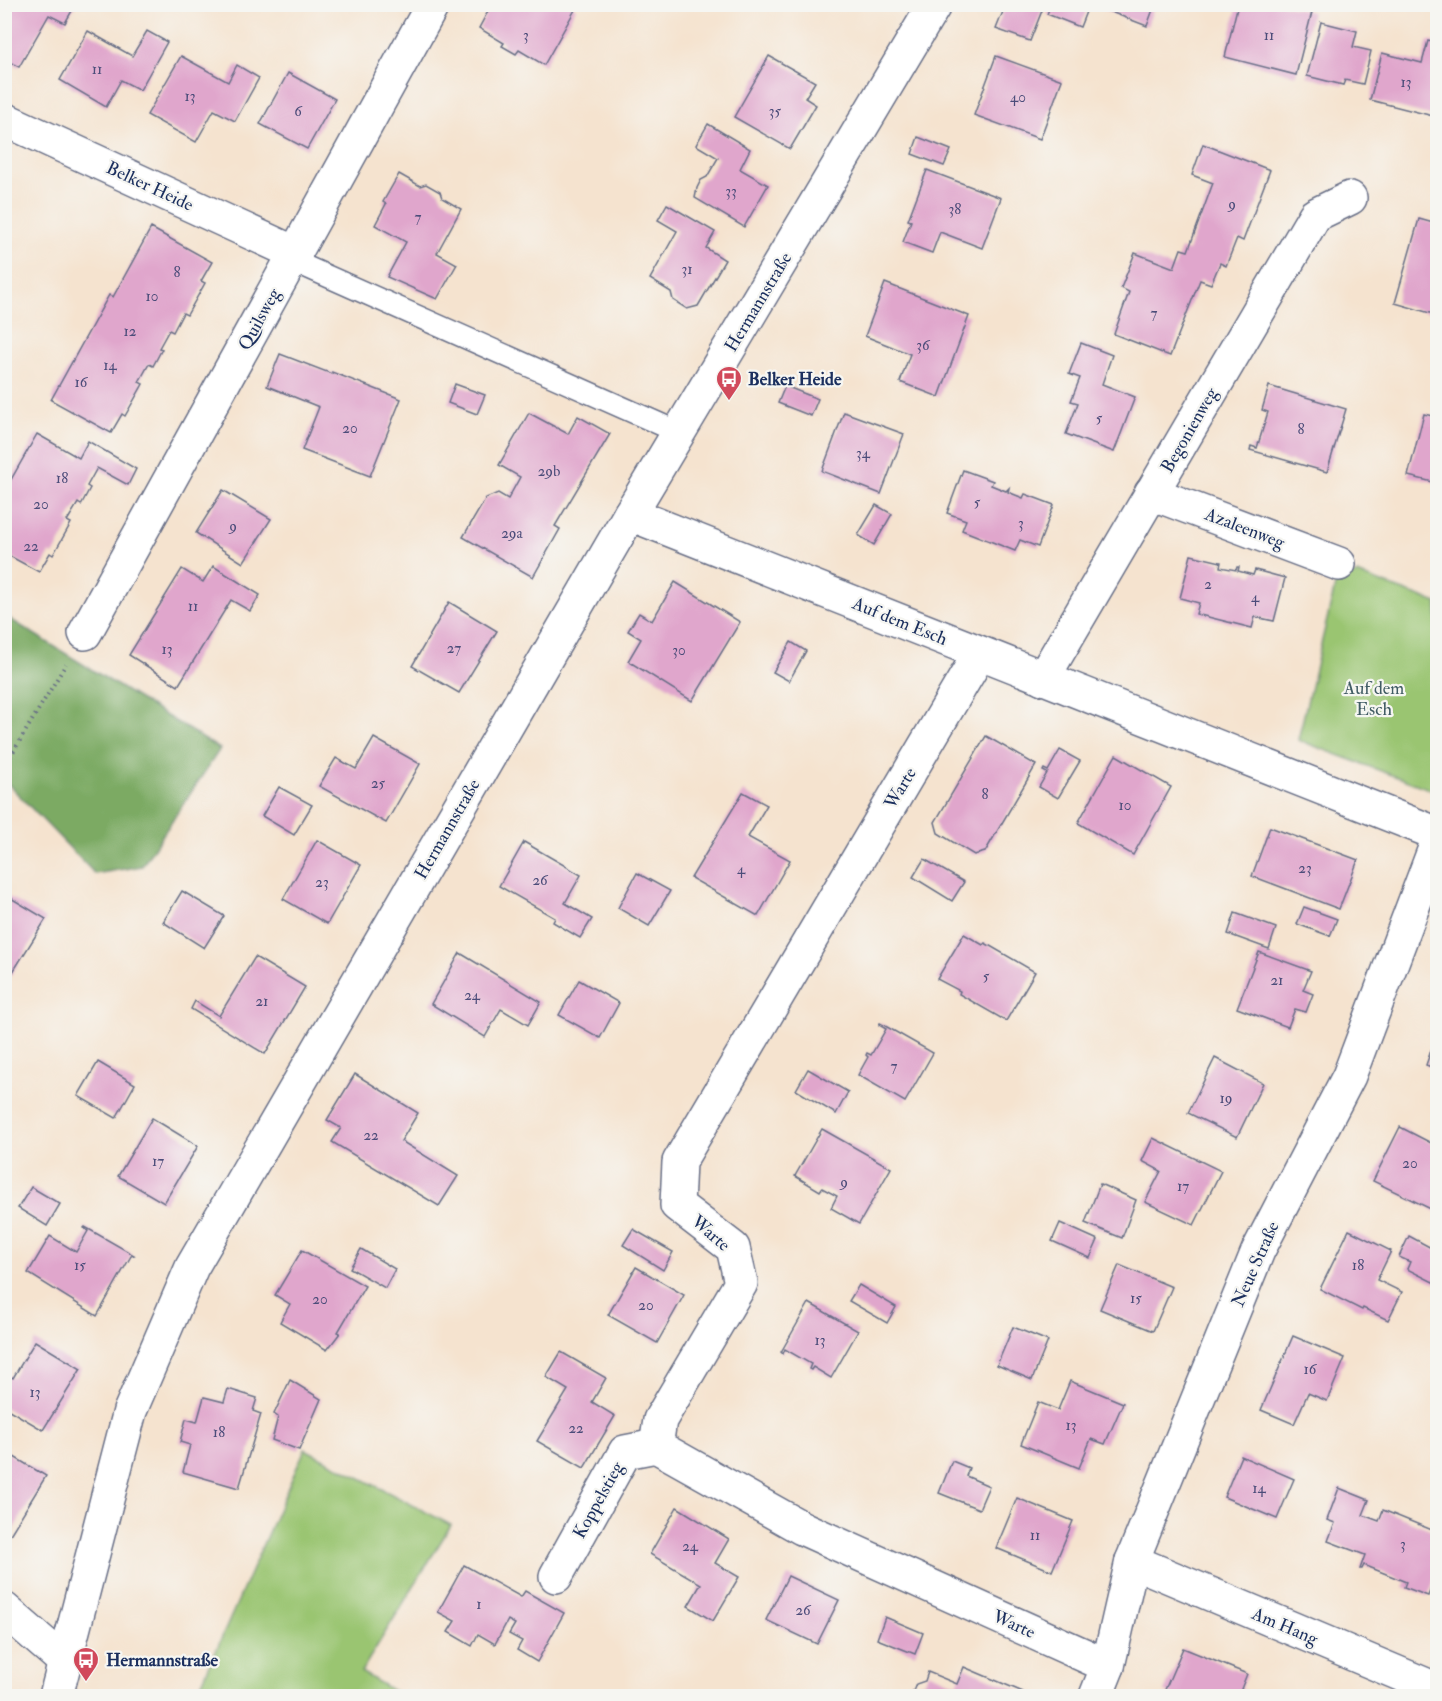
<svg xmlns="http://www.w3.org/2000/svg" width="1442" height="1701" font-family="'IM FELL Double Pica',serif">
<style>
.green{fill:#9ac571;stroke:#5a7a68;stroke-width:1.5}
.forest{fill:#7baa63;stroke:#4b6c60;stroke-width:1.5}
.building{fill:#e0a6cc}
.lines{fill:none;stroke-linecap:round;stroke-linejoin:round}
.service-casing{stroke:#676e86;stroke-width:24}
.minor-casing{stroke:#676e86;stroke-width:36}
.path{stroke:#676e86;stroke-width:4;stroke-dasharray:1.5 4.5;stroke-linecap:butt}
.service{stroke:#fff;stroke-width:21}
.minor{stroke:#fff;stroke-width:33}
.labels{text-anchor:middle;stroke-width:4.5;stroke-linejoin:round;paint-order:stroke}
.number-label{font-size:15px;fill:#4c4d7a}
.street-label{font-size:18px;fill:#1b2f5e;stroke:#f6f6f2}
.poi-label{font-size:18px;font-weight:bold;fill:#1b2f5e;stroke:#f6f6f2;text-anchor:start}
.park-label{font-size:18px;fill:#415c64;stroke:#f6f6f2}
</style>
<rect width="100%" height="100%" fill="#f6f6f2"/>
<filter id="ink" filterUnits="userSpaceOnUse"><feTurbulence type="fractalNoise" baseFrequency=".0167" numOctaves="2"/><feDisplacementMap in="SourceGraphic" scale="12" xChannelSelector="R" yChannelSelector="G"/><feConvolveMatrix kernelMatrix="1 2 1 2 8 2 1 2 1" color-interpolation-filters="sRGB"/></filter>
<filter id="wash" filterUnits="userSpaceOnUse"><feTurbulence type="fractalNoise" baseFrequency=".008" numOctaves="4" result="noise"/><feDisplacementMap in="SourceGraphic" scale="24" xChannelSelector="R" yChannelSelector="G"/><feGaussianBlur stdDeviation="1.35" result="paint"/><feColorMatrix in="noise" values="0 0 0 0 0 0 0 0 0 0 0 0 0 0 0 0 0 1.4 0 .05"/><feComposite in="paint" operator="in"/></filter>
<g filter="url(#wash)">
<rect width="100%" height="100%" fill="#f5e3cf"/>
<g class="green">
<polygon points="1357,574 1437,603 1437,792 1298,740 1337,578"/>
<polygon points="305,1449 451,1525 361,1672 402,1696 196,1696"/>
</g>
<polygon class="forest" points="5,616 220,749 142,866 95,874 5,781"/>
<g id="blocks">
<g class="building">
<polygon points="4,4 76,4 65,23 49,15 19,67 4,59"/>
<polygon points="492,4 570,4 576,8 544,65 519,50 516,54 502,46 504,43 479,28"/>
<polygon points="1006,4 1035,4 1043,8 1030,41 996,29"/>
<polygon points="1051,4 1089,4 1080,27 1047,14"/>
<polygon points="1090,4 1155,4 1147,26"/>
<polygon points="1238,4 1281,4 1312,12 1296,75 1225,57"/>
<polygon points="1321,22 1357,31 1353,47 1371,51 1363,84 1345,80 1343,85 1307,76"/>
<polygon points="88,31 132,56 147,31 167,42 140,90 121,80 106,107 60,80"/>
<polygon points="1428,41 1437,43 1437,117 1370,100 1382,53 1422,63"/>
<polygon points="181,56 228,82 237,65 259,78 235,121 214,110 196,142 147,115"/>
<polygon points="769,56 815,82 805,98 816,105 790,149 734,117"/>
<polygon points="996,56 1062,80 1040,139 974,115"/>
<polygon points="288,73 335,99 307,149 260,124"/>
<polygon points="708,124 750,149 740,169 768,185 744,227 695,198 697,188 701,180 707,177 718,158 696,145"/>
<polygon points="918,137 951,150 944,166 912,154"/>
<polygon points="1203,144 1270,170 1243,241 1237,238 1226,266 1220,263 1211,284 1200,280 1170,356 1114,334 1129,292 1121,288 1135,253 1174,268 1181,249 1188,251 1213,183 1192,175"/>
<polygon points="927,170 1001,198 982,248 940,232 932,253 903,242 911,221 908,220"/>
<polygon points="399,174 420,186 426,184 440,192 442,198 461,209 437,253 457,264 437,299 387,277 406,242 375,225 386,204 383,202"/>
<polygon points="667,204 715,232 706,248 725,260 698,306 687,309 673,300 671,292 650,279 677,231 658,220"/>
<polygon points="1419,219 1437,224 1437,315 1395,303"/>
<polygon points="151,228 212,262 201,281 205,283 187,315 183,313 173,332 169,330 159,348 162,349 153,366 149,364 139,382 143,384 125,416 122,414 111,433 51,400 109,295 113,297"/>
<polygon points="885,283 969,316 939,397 900,382 910,354 865,336"/>
<polygon points="1081,343 1112,355 1102,384 1135,397 1114,452 1066,434 1078,403 1071,401 1080,378 1069,374"/>
<polygon points="280,354 332,374 332,372 401,399 370,476 302,450 319,407 267,386"/>
<polygon points="455,384 485,395 477,414 448,403"/>
<polygon points="785,386 818,399 811,416 778,403"/>
<polygon points="1269,386 1346,409 1327,472 1250,450 1251,446 1257,448 1268,412 1262,410"/>
<polygon points="844,412 904,434 881,494 822,471"/>
<polygon points="529,413 568,434 578,416 610,434 555,526 560,529 533,577 463,537 486,498 498,493 508,499 520,477 499,465"/>
<polygon points="1424,414 1437,417 1437,483 1408,476"/>
<polygon points="37,434 79,458 88,441 136,469 128,485 97,468 87,486 90,488 81,505 78,503 67,521 71,523 53,555 50,553 39,572 4,553 4,492"/>
<polygon points="963,470 993,481 991,485 1006,491 1009,488 1008,492 1023,498 1025,494 1054,505 1038,547 1020,540 1015,551 962,530 966,520 947,513"/>
<polygon points="223,490 271,519 243,563 196,533"/>
<polygon points="876,505 892,514 874,545 858,535"/>
<polygon points="1191,555 1221,562 1220,567 1236,570 1237,567 1239,567 1238,571 1253,575 1255,570 1285,578 1274,621 1255,617 1252,628 1196,614 1199,603 1180,598"/>
<polygon points="213,566 260,595 250,611 231,600 178,686 129,655 182,569 203,582"/>
<polygon points="675,582 740,622 692,701 628,661 641,639 628,631 639,613 652,621"/>
<polygon points="449,602 497,631 459,693 412,666"/>
<polygon points="791,642 806,651 789,681 773,672"/>
<polygon points="986,736 1036,765 985,852 974,855 938,833 935,822"/>
<polygon points="374,738 420,764 386,823 319,786 336,758 356,769"/>
<polygon points="1060,750 1080,761 1058,798 1039,787 1047,773 1043,771 1044,769 1048,771"/>
<polygon points="1116,755 1171,787 1133,855 1078,823"/>
<polygon points="279,787 312,805 294,835 262,816"/>
<polygon points="743,792 767,805 748,837 790,860 758,916 691,878"/>
<polygon points="1270,827 1358,860 1339,909 1252,876"/>
<polygon points="317,840 361,865 327,924 283,899"/>
<polygon points="524,842 581,875 565,903 592,919 580,938 553,922 555,918 499,886"/>
<polygon points="924,859 964,882 952,901 913,877"/>
<polygon points="637,873 670,891 649,926 618,908"/>
<polygon points="182,891 224,916 204,948 163,922"/>
<polygon points="4,894 46,919 11,975 4,972"/>
<polygon points="1304,907 1337,919 1330,936 1297,924"/>
<polygon points="1235,913 1276,928 1269,949 1228,934"/>
<polygon points="964,934 983,945 985,943 1035,972 1006,1021 959,994 960,991 937,979"/>
<polygon points="1259,952 1311,971 1303,990 1313,994 1306,1012 1295,1009 1288,1027 1237,1008"/>
<polygon points="460,953 541,1002 528,1025 501,1009 485,1037 431,1004"/>
<polygon points="255,957 305,987 265,1054 191,1009 195,1001 219,1016"/>
<polygon points="579,980 619,1003 600,1038 559,1015"/>
<polygon points="880,1023 933,1053 905,1102 858,1075 868,1057 866,1055 867,1053 871,1055 886,1029 879,1025"/>
<polygon points="1437,1033 1437,1069 1426,1065"/>
<polygon points="1215,1058 1263,1083 1237,1137 1188,1113"/>
<polygon points="98,1062 135,1084 116,1118 78,1096"/>
<polygon points="808,1069 848,1092 836,1114 796,1090"/>
<polygon points="355,1074 418,1113 401,1141 458,1176 439,1206 332,1142 341,1128 327,1120"/>
<polygon points="152,1118 198,1146 164,1203 118,1176"/>
<polygon points="1400,1127 1437,1146 1437,1212 1373,1181"/>
<polygon points="822,1129 891,1168 859,1224 831,1208 837,1196 822,1188 820,1191 795,1176"/>
<polygon points="1153,1138 1221,1171 1194,1225 1145,1202 1161,1171 1142,1161"/>
<polygon points="1100,1184 1136,1200 1122,1238 1085,1223"/>
<polygon points="31,1187 60,1204 47,1226 18,1208"/>
<polygon points="1060,1223 1098,1240 1090,1258 1052,1241"/>
<polygon points="85,1227 134,1255 131,1256 97,1316 28,1273 50,1236 76,1252 88,1231 84,1228"/>
<polygon points="633,1229 673,1252 663,1270 623,1245"/>
<polygon points="1349,1230 1391,1251 1377,1280 1402,1292 1388,1320 1363,1308 1362,1310 1320,1289"/>
<polygon points="1409,1236 1437,1251 1437,1284 1407,1269 1410,1262 1399,1257"/>
<polygon points="361,1249 395,1269 385,1288 350,1268"/>
<polygon points="302,1250 365,1286 338,1332 340,1333 327,1350 280,1322 290,1304 275,1295"/>
<polygon points="1119,1265 1172,1287 1153,1331 1100,1309"/>
<polygon points="636,1267 684,1295 657,1343 608,1315"/>
<polygon points="859,1285 896,1307 887,1323 849,1301"/>
<polygon points="809,1303 858,1331 831,1378 813,1367 811,1370 809,1369 811,1364 785,1349 783,1354 781,1352"/>
<polygon points="1013,1327 1048,1341 1032,1380 997,1365"/>
<polygon points="1293,1336 1345,1358 1327,1401 1308,1393 1294,1424 1261,1410"/>
<polygon points="35,1341 81,1369 43,1430 4,1407 4,1373 13,1378"/>
<polygon points="561,1352 606,1378 592,1402 615,1416 584,1468 537,1441 568,1390 546,1377"/>
<polygon points="290,1380 321,1399 299,1450 272,1440 278,1417 274,1414"/>
<polygon points="1070,1381 1123,1403 1105,1444 1091,1439 1079,1468 1021,1444 1038,1402 1058,1410"/>
<polygon points="228,1389 257,1398 253,1411 261,1414 239,1488 183,1472 190,1445 180,1442 186,1419 197,1422 204,1397 224,1402"/>
<polygon points="4,1451 46,1476 8,1538 4,1536"/>
<polygon points="1241,1456 1294,1479 1277,1519 1224,1497"/>
<polygon points="952,1461 969,1468 966,1476 989,1486 979,1509 939,1493"/>
<polygon points="1339,1488 1369,1500 1363,1515 1379,1521 1383,1510 1437,1532 1437,1573 1428,1596 1404,1587 1406,1582 1364,1565 1362,1569 1360,1569 1365,1555 1328,1541 1335,1523 1327,1520"/>
<polygon points="1017,1498 1073,1521 1052,1571 996,1548"/>
<polygon points="677,1507 729,1539 715,1563 739,1577 713,1621 688,1606 701,1584 650,1554"/>
<polygon points="464,1565 521,1597 525,1591 564,1613 537,1662 517,1650 522,1641 509,1634 515,1624 508,1620 495,1644 478,1634 472,1646 448,1632 455,1621 438,1612"/>
<polygon points="788,1576 839,1600 817,1644 766,1620"/>
<polygon points="885,1617 923,1633 915,1654 877,1639"/>
<polygon points="1183,1648 1247,1674 1241,1689 1258,1696 1176,1696 1164,1692"/>
<polygon points="964,1667 1023,1692 1022,1696 911,1696 916,1684 925,1681 928,1672 957,1684"/>
</g>
</g>
</g>
<g filter="url(#ink)">
<use href="#blocks" fill-opacity="0" stroke="#676e86" stroke-width="1.5"/>
<g class="lines">
<defs>
<polyline id="service" points="291,260 680,433"/>
<g id="minor">
<polyline points="4,119 295,253"/>
<polyline points="1151,493 1339,564"/>
<polyline points="630,514 1438,834"/>
<polyline points="85,633 433,4"/>
<polyline points="980,653 679,1162 677,1205 733,1248 741,1283 660,1420 656,1446 802,1528 1108,1666"/>
<polyline points="1043,678 1315,215 1350,198"/>
<polyline points="1132,1561 1438,1690"/>
<polyline points="556,1576 625,1452 656,1446"/>
<polyline points="4,1609 64,1661"/>
<polyline points="56,1696 130,1411 192,1267 630,514 935,4"/>
<polyline points="1096,1696 1108,1666 1132,1561 1258,1251 1349,1076 1438,840"/>
</g>
</defs>
<use href="#service" class="service-casing"/>
<use href="#minor" class="minor-casing"/>
<polyline class="path" points="4,767 66,664"/>
<use href="#service" class="service"/>
<use href="#minor" class="minor"/>
</g>
</g>
<defs>
<symbol id="bus-pin" viewBox="-11 -11 22 30"><path d="M0 17L-7.5 6A9.5 9.5 0 1 1 7.5 6Z" fill="#d1495b" stroke="#f6f6f2"/><path d="M-5-6H5V4H4V6H2V4H-2V6H-4V4H-5ZM-3.5-4V0h7V-4ZM-3.5 1.2v1.5H-2V1.2ZM2 1.2v1.5H3.5V1.2Z" fill="#fff"/></symbol>
</defs>
<g fill-rule="evenodd">
<use href="#bus-pin" x="714" y="364" width="30" height="40"/>
<use href="#bus-pin" x="71" y="1645" width="30" height="40"/>
</g>
<g class="labels">
<g class="number-label">
<text x="526" y="40">3</text>
<text x="1269" y="40">11</text>
<text x="97" y="74">11</text>
<text x="1406" y="87">13</text>
<text x="190" y="101">13</text>
<text x="1018" y="102">40</text>
<text x="298" y="116">6</text>
<text x="775" y="116">35</text>
<text x="731" y="196">33</text>
<text x="1232" y="209">9</text>
<text x="955" y="214">38</text>
<text x="418" y="222">7</text>
<text x="687" y="274">31</text>
<text x="177" y="277">8</text>
<text x="152" y="301">10</text>
<text x="1154" y="318">7</text>
<text x="130" y="336">12</text>
<text x="923" y="350">36</text>
<text x="110" y="370">14</text>
<text x="81" y="387">16</text>
<text x="1099" y="423">5</text>
<text x="350" y="433">20</text>
<text x="1301" y="434">8</text>
<text x="863" y="458">34</text>
<text x="549" y="476">29b</text>
<text x="62" y="483">18</text>
<text x="977" y="507">5</text>
<text x="41" y="509">20</text>
<text x="1021" y="528">3</text>
<text x="233" y="531">9</text>
<text x="512" y="538">29a</text>
<text x="31" y="551">22</text>
<text x="1208" y="589">2</text>
<text x="1255" y="602">4</text>
<text x="193" y="611">11</text>
<text x="454" y="653">27</text>
<text x="167" y="654">13</text>
<text x="679" y="655">30</text>
<text x="378" y="788">25</text>
<text x="985" y="799">8</text>
<text x="1125" y="810">10</text>
<text x="1305" y="873">23</text>
<text x="741" y="874">4</text>
<text x="540" y="885">26</text>
<text x="322" y="887">23</text>
<text x="986" y="981">5</text>
<text x="1277" y="985">21</text>
<text x="472" y="1000">24</text>
<text x="262" y="1006">21</text>
<text x="894" y="1071">7</text>
<text x="1226" y="1103">19</text>
<text x="371" y="1140">22</text>
<text x="158" y="1166">17</text>
<text x="1410" y="1168">20</text>
<text x="844" y="1187">9</text>
<text x="1183" y="1191">17</text>
<text x="80" y="1270">15</text>
<text x="1358" y="1270">18</text>
<text x="1136" y="1303">15</text>
<text x="320" y="1304">20</text>
<text x="646" y="1310">20</text>
<text x="820" y="1345">13</text>
<text x="1310" y="1374">16</text>
<text x="35" y="1397">13</text>
<text x="1071" y="1430">13</text>
<text x="576" y="1433">22</text>
<text x="219" y="1437">18</text>
<text x="1259" y="1493">14</text>
<text x="1035" y="1540">11</text>
<text x="1403" y="1549">3</text>
<text x="690" y="1551">24</text>
<text x="479" y="1609">1</text>
<text x="803" y="1615">26</text>
</g>
<g class="street-label">
<text transform="translate(150 186) rotate(25)" y="6">Belker Heide</text>
<text transform="translate(758 302) rotate(-59)" y="6">Hermannstraße</text>
<text transform="translate(259 319) rotate(-61)" y="6">Quilsweg</text>
<text transform="translate(1189 430) rotate(-60)" y="6">Begonienweg</text>
<text transform="translate(1245 528) rotate(21)" y="6">Azaleenweg</text>
<text transform="translate(900 621) rotate(22)" y="6">Auf dem Esch</text>
<text transform="translate(900 788) rotate(-59)" y="6">Warte</text>
<text transform="translate(447 829) rotate(-60)" y="6">Hermannstraße</text>
<text transform="translate(711 1233) rotate(41)" y="6">Warte</text>
<text transform="translate(1255 1264) rotate(-66)" y="6">Neue Straße</text>
<text transform="translate(598 1500) rotate(-61)" y="6">Koppelstieg</text>
<text transform="translate(1014 1624) rotate(24)" y="6">Warte</text>
<text transform="translate(1285 1626) rotate(23)" y="6">Am Hang</text>
</g>
<g class="poi-label">
<text x="748" y="385">Belker Heide</text>
<text x="106" y="1666">Hermannstraße</text>
</g>
<g class="park-label">
<text x="1374" y="694">Auf dem<tspan x="1374" dy="21">Esch</tspan></text>
</g>
</g>
<rect width="1442" height="1701" fill="none" stroke="#f6f6f2" stroke-width="24"/>
</svg>
